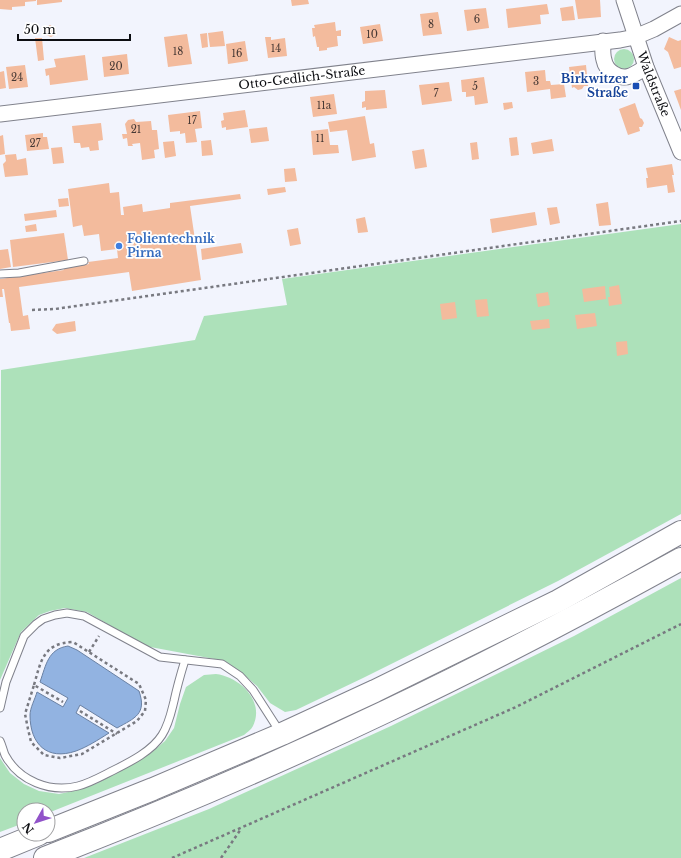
<svg xmlns="http://www.w3.org/2000/svg" width="681" height="858" font-family="'Libre Baskerville',serif">
<style>
.green{fill:#ade1ba}
.water{fill:#92b3e1;stroke:#6a81a3}
.building{fill:#f3bb9d}
.lines{fill:none;stroke-linecap:round;stroke-linejoin:round}
.lane-casing{stroke:#80828c;stroke-width:9}
.street-casing{stroke:#80828c;stroke-width:17}
.highway-casing{stroke:#80828c;stroke-width:24}
.path{stroke:#787980;stroke-width:2.5;stroke-dasharray:3 3;stroke-linecap:butt}
.lane{stroke:#fff;stroke-width:7}
.street{stroke:#fff;stroke-width:15}
.highway{stroke:#fff;stroke-width:22}
.transit-dot{fill:#1a4fb4;stroke:#fff;stroke-width:1.5}
.shop-dot{fill:#3f7fe0;stroke:#fff;stroke-width:1.5}
.labels{text-anchor:middle;stroke-width:3.5;stroke-linejoin:round;paint-order:stroke}
.number-label{font-size:10px;fill:#463834}
.street-label{font-size:12px;fill:#0c0d11;stroke:#fff}
.transit-label{font-size:12px;font-weight:bold;fill:#164399;stroke:#fff;text-anchor:end}
.shop-label{font-size:12px;font-weight:bold;fill:#366cbe;stroke:#fff;text-anchor:start}
</style>
<rect width="100%" height="100%" fill="#f2f4fd"/>
<g class="green">
<circle cx="624" cy="59" r="10"/>
<polygon points="681,224 681,514 558,581 363,678 296,710 285,712 270,703 257,686 241,672 225,661 145,646 87,612 65,608 50,611 39,615 21,632 0,680 1,370 195,340 204,316 287,305 282,279"/>
<polygon points="681,578 681,858 84,858 209,809 391,726 574,636"/>
<path d="M216 674C240 677 265 701 253 726 251 730 247 732 244 735L48 813V810H24V823L0 832V758L10 773 24 784 39 791 59 794 78 790 98 783 151 753 165 741 174 728 180 704 186 687 204 675Z"/>
</g>
<path class="water" d="M68 646 77 650 139 691C147 714 135 718 117 728L80 705 76 713 109 733C98 740 87 747 76 751 47 761 30 744 30 715 30 708 35 699 37 692L63 707 68 698 40 682C46 665 48 649 68 646Z"/>
<g class="building">
<polygon points="0,0 36,0 36,1 25,2 25,6 12,7 12,10 0,9"/>
<polygon points="37,0 62,0 62,2 37,5"/>
<polygon points="291,0 308,0 309,4 292,6"/>
<polygon points="575,0 600,0 601,17 578,19"/>
<polygon points="547,4 549,14 540,15 541,24 508,28 506,9"/>
<polygon points="573,6 575,20 562,21 560,8"/>
<polygon points="486,8 489,28 467,31 464,10"/>
<polygon points="438,12 442,34 423,36 420,14"/>
<polygon points="335,22 336,31 341,30 341,36 337,36 338,46 327,48 327,50 319,51 319,47 317,47 315,36 313,37 312,28 315,28 314,25"/>
<polygon points="380,24 383,41 363,44 360,27"/>
<polygon points="50,25 55,28 56,34 51,37 46,35 45,28"/>
<polygon points="223,31 225,46 210,47 208,33"/>
<polygon points="207,33 208,47 202,48 200,34"/>
<polygon points="187,34 192,64 168,67 164,37"/>
<polygon points="265,37 271,37 271,40 285,38 287,56 268,58"/>
<polygon points="669,37 678,41 681,40 681,67 674,69 668,52 664,49"/>
<polygon points="35,38 42,38 44,60 38,61"/>
<polygon points="245,41 248,61 228,64 226,44"/>
<polygon points="127,54 129,74 104,77 102,57"/>
<polygon points="85,55 88,80 50,85 49,75 46,76 45,69 56,67 54,59"/>
<polygon points="25,65 28,87 9,89 6,67"/>
<polygon points="586,65 588,86 584,86 582,89 578,90 574,87 572,88 569,67"/>
<polygon points="545,70 546,81 550,81 551,85 564,84 566,97 551,99 550,89 527,92 525,72"/>
<polygon points="4,71 6,88 0,89 0,72"/>
<polygon points="484,77 488,103 475,105 474,96 466,97 466,92 462,92 461,80"/>
<polygon points="449,82 452,101 422,105 419,85"/>
<polygon points="681,89 681,110 674,91"/>
<polygon points="385,90 387,108 366,110 366,107 362,108 362,102 365,101 365,91"/>
<polygon points="334,94 337,114 313,117 310,97"/>
<polygon points="512,102 513,108 504,110 503,103"/>
<polygon points="635,103 640,118 642,119 644,123 642,127 639,127 640,131 628,135 619,109"/>
<polygon points="245,110 248,127 226,130 226,127 222,128 221,121 224,120 223,113"/>
<polygon points="200,111 202,128 195,129 197,142 186,143 185,133 180,134 180,131 170,132 168,115"/>
<polygon points="365,116 370,144 374,143 376,157 352,161 347,130 330,132 328,122"/>
<polygon points="134,119 136,122 151,121 152,130 157,130 159,149 154,150 155,158 142,160 140,143 132,144 133,146 128,146 127,138 123,139 122,134 127,134 125,124 128,120"/>
<polygon points="101,123 103,140 98,141 99,150 90,151 89,147 81,148 80,143 74,143 72,126"/>
<polygon points="267,127 269,141 251,143 249,129"/>
<polygon points="328,129 330,145 338,145 339,153 313,155 311,131"/>
<polygon points="43,133 43,137 47,137 49,149 27,151 25,135"/>
<polygon points="3,135 5,154 0,155 0,136"/>
<polygon points="517,137 519,155 511,156 509,138"/>
<polygon points="552,139 554,151 533,154 531,143"/>
<polygon points="211,140 213,155 202,156 201,141"/>
<polygon points="174,141 176,156 165,158 163,142"/>
<polygon points="477,142 479,159 472,160 470,143"/>
<polygon points="62,147 64,163 53,164 51,148"/>
<polygon points="424,149 427,167 415,169 412,151"/>
<polygon points="16,154 17,160 26,158 28,175 5,177 3,164 6,161 5,155"/>
<polygon points="672,164 674,175 672,175 675,192 668,193 667,185 647,188 646,178 648,178 646,168"/>
<polygon points="295,168 297,181 285,182 284,169"/>
<polygon points="109,183 110,193 119,192 121,215 124,215 123,207 142,204 143,212 170,208 170,203 240,194 241,199 190,206 201,280 132,291 129,272 19,287 23,316 28,315 30,329 11,331 10,323 9,323 4,289 2,289 3,297 0,297 0,279 64,270 63,268 89,264 88,262 118,258 117,249 101,251 99,234 84,236 82,225 73,227 68,189"/>
<polygon points="285,187 286,192 268,195 267,189"/>
<polygon points="68,198 69,206 59,207 58,199"/>
<polygon points="608,202 611,225 599,226 596,204"/>
<polygon points="557,207 560,223 550,225 547,208"/>
<polygon points="56,210 57,217 25,221 24,214"/>
<polygon points="535,212 537,225 492,233 490,219"/>
<polygon points="365,217 368,232 358,233 356,219"/>
<polygon points="36,224 37,231 26,232 25,226"/>
<polygon points="298,228 301,244 290,246 287,230"/>
<polygon points="64,233 68,260 13,267 10,240"/>
<polygon points="241,243 243,253 202,260 201,249"/>
<polygon points="8,249 11,267 0,269 0,250"/>
<polygon points="619,285 622,304 609,306 608,297 610,297 609,287"/>
<polygon points="605,286 606,299 584,302 582,289"/>
<polygon points="548,292 550,305 538,307 536,294"/>
<polygon points="487,299 489,316 477,317 475,300"/>
<polygon points="455,302 457,318 442,320 440,304"/>
<polygon points="595,313 597,326 577,329 575,315"/>
<polygon points="549,319 550,328 532,330 530,321"/>
<polygon points="75,321 76,331 57,334 52,330 56,324"/>
<polygon points="627,341 628,354 617,356 616,342"/>
</g>
<g class="lines">
<defs>
<g id="lane">
<polyline points="0,274 19,273 84,261"/>
<polyline points="0,708 6,682 24,636 36,624 43,619 55,615 67,613 84,616 160,657 222,664 240,676 253,690 280,732"/>
<path d="M0 741C2 745 3 750 5 755 19 781 50 793 78 786 90 783 102 776 114 770 130 762 152 751 162 735 169 724 171 713 174 701 177 687 181 673 185 660"/>
</g>
<g id="street">
<path id="s1" d="M624 0 646 67 681 152"/>
<path d="M603 41C603 47 602 54 604 60 606 71 619 80 630 76 636 74 641 70 646 67"/>
<path id="s2" d="M0 114 620 40 635 37 654 29 681 14"/>
</g>
<g id="highway">
<polyline points="48,831 153,789 282,734 375,691 558,601 681,532"/>
<polyline points="0,850 39,834"/>
<path d="M45 858C161 813 276 764 389 710 488 663 585 612 681 559"/>
</g>
</defs>
<use href="#lane" class="lane-casing"/>
<use href="#street" class="street-casing"/>
<use href="#highway" class="highway-casing"/>
<g class="path">
<polyline points="32,310 55,309 681,221"/>
<polyline points="89,652 99,636"/>
<path d="M34 685C41 661 43 643 73 642L139 684 146 700 145 711 137 721 82 754 60 758 44 755 31 742 28 729 25 714 34 685 63 702"/>
<polyline points="80,711 117,734"/>
<polyline points="172,858 516,707 681,624"/>
<polyline points="221,858 241,829"/>
</g>
<use href="#lane" class="lane"/>
<use href="#street" class="street"/>
<use href="#highway" class="highway"/>
</g>
<rect class="transit-dot" x="632" y="82" width="8" height="8" rx="2"/>
<circle class="shop-dot" cx="119" cy="246" r="4"/>
<g class="labels">
<g class="number-label">
<text x="477" y="23">6</text>
<text x="431" y="28">8</text>
<text x="372" y="38">10</text>
<text x="276" y="52">14</text>
<text x="178" y="55">18</text>
<text x="237" y="57">16</text>
<text x="116" y="70">20</text>
<text x="17" y="81">24</text>
<text x="536" y="85">3</text>
<text x="475" y="90">5</text>
<text x="436" y="97">7</text>
<text x="324" y="109">11a</text>
<text x="192" y="124">17</text>
<text x="136" y="133">21</text>
<text x="320" y="142">11</text>
<text x="35" y="147">27</text>
</g>
<g class="street-label">
<text dy="4" stroke="none"><textPath href="#s2" startOffset="304">Otto-Gedlich-Straße</textPath></text>
<text dy="4" stroke="none"><textPath href="#s1" startOffset="89">Waldstraße</textPath></text>
</g>
<g class="transit-label">
<text x="628" y="83">Birkwitzer<tspan x="628" dy="14">Straße</tspan></text>
</g>
<g class="shop-label">
<text x="127" y="243">Folientechnik<tspan x="127" dy="14">Pirna</tspan></text>
</g>
</g>
<g transform="translate(36 822) rotate(231)"><circle r="19" fill="#ffffff" stroke="#9e9ea0"/>
<path d="M0-3L7 15L0 10L-7 15Z" fill="#9153c9"/>
<text y="-6" font-size="11" font-weight="bold" text-anchor="middle" fill="#0c0d11">N</text>
</g>
<path d="M18 34v6h112v-6" fill="none" stroke="#0c0d11" stroke-width="2"/>
<text x="24" y="34" font-size="12" fill="#0c0d11" stroke="#ffffff" stroke-width="3" paint-order="stroke">50 m</text>
</svg>
